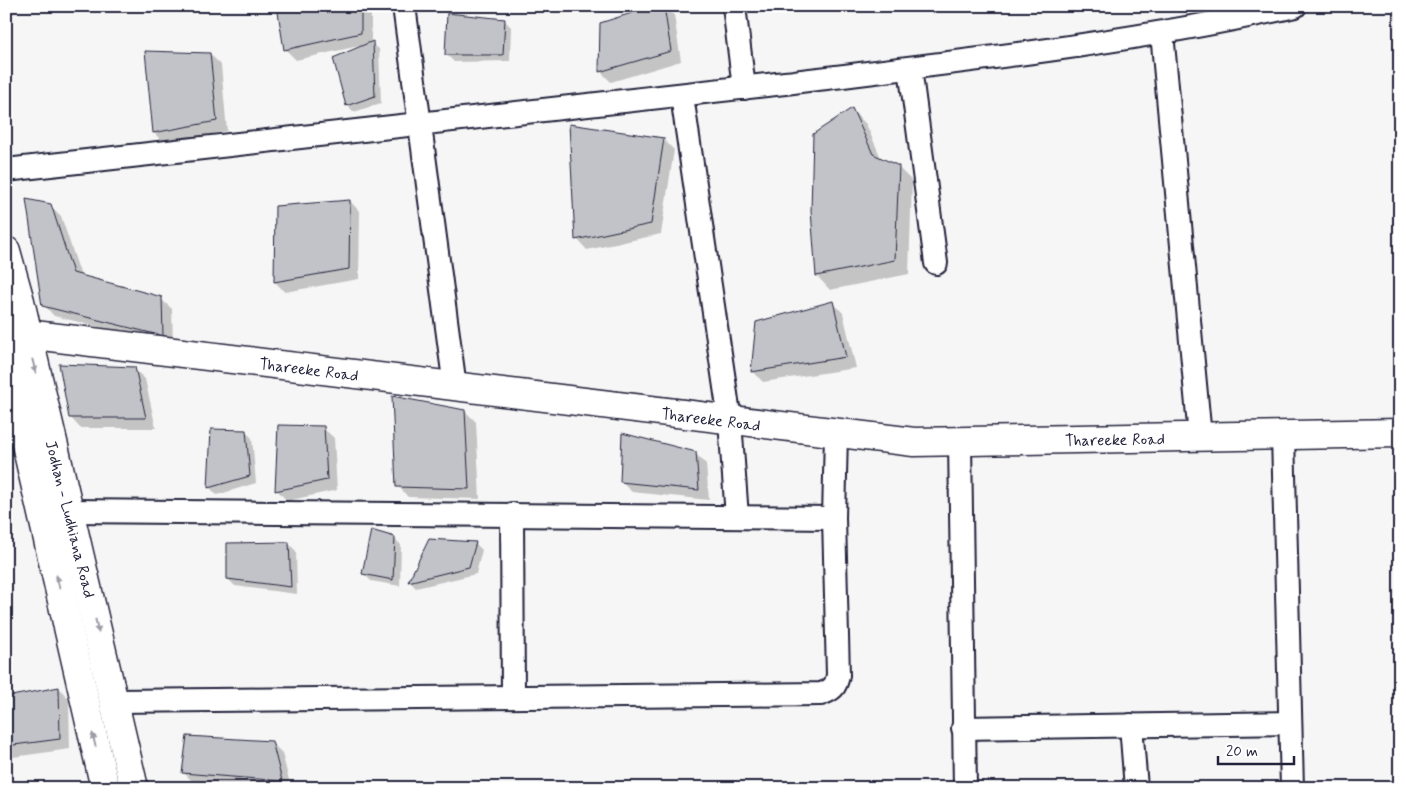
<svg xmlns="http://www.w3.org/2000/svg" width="1406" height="794" font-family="Mynerve,sans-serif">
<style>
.shadow{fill:#0003}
.building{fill:#c2c2c9;stroke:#22223b}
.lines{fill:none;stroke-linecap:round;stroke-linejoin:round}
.minor-casing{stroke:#22223b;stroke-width:26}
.tertiary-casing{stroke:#22223b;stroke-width:31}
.minor{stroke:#fff;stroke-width:22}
.tertiary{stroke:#fff;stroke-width:28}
.oneway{fill:#9c9ca7}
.labels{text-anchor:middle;stroke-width:4;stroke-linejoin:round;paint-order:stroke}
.street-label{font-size:16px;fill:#22223b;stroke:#fff}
</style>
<rect width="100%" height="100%" fill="#f6f6f7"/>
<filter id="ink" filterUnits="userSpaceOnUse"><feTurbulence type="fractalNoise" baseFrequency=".02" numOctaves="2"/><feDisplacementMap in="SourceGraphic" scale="10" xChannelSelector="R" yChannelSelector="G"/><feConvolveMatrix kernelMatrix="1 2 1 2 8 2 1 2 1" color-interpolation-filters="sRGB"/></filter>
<g filter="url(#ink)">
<g class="shadow">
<polygon points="278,6 371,6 371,43 379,49 381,103 354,112 347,105 359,46 296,60 285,49"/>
<polygon points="658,6 664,6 674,15 681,61 611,82 600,71"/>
<polygon points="504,20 511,27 510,61 454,62 447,55"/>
<polygon points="210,54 221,65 227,131 164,143 154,133"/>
<polygon points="852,110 866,124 882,160 898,167 912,181 909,274 830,290 817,276 813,211"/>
<polygon points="663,139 674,150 661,234 587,250 577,239"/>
<polygon points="350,201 360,212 359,279 285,292 275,282"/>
<polygon points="51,206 61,216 81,276 161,299 172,309 173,345 54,316 44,305"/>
<polygon points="832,302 843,313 856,368 763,382 753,372 757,323"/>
<polygon points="134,369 145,379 156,428 80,428 70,417"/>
<polygon points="465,411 476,422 480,499 408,497 398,486"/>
<polygon points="323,428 334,438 337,490 287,501 277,490"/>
<polygon points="213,430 245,431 252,438 256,483 217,495 210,488"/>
<polygon points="695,453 706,464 709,500 632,492 621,482"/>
<polygon points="394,538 401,545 400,586 371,581 364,574"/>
<polygon points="475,543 482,550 476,574 416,588 409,581"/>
<polygon points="289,544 296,551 297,594 235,586 228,579"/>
<polygon points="59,688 69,699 70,749 6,758 6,698"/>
<polygon points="271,742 282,753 291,788 250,788 194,783 183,772"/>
</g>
<g class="building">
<polygon points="277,6 361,6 361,33 284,50"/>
<polygon points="654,6 664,6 671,51 599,72 600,23"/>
<polygon points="447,13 505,19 503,55 445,55"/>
<polygon points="373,41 375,96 346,106 333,58"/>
<polygon points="145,51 210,53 217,121 153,133"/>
<polygon points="852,108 873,154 899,166 895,260 816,276 811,211 813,134"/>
<polygon points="569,124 664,138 651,224 575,240"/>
<polygon points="26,199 51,204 73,273 162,297 163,336 42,306"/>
<polygon points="350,200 349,269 274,282 275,206"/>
<polygon points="833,301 846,357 751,372 756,322"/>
<polygon points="59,364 135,367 146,418 69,418"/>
<polygon points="392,396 465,410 469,489 396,487"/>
<polygon points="278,425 324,426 327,480 275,491"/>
<polygon points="211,429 246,430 250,476 208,488"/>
<polygon points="622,433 696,452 699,490 620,482"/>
<polygon points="371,530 395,537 393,580 362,574"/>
<polygon points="429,539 476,542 469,567 408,582"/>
<polygon points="289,542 291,587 227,579 227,543"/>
<polygon points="59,687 60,739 6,746 6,697"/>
<polygon points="187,736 272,741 282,781 182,773"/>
</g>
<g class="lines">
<defs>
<g id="minor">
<polyline points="404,6 455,387"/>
<polyline points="734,6 744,88"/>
<polyline points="1162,33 1200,437"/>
<polyline points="910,68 936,263"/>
<polyline points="682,96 730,421 737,517"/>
<path d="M6 170C266 142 526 114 785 83 955 62 1128 44 1295 6"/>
<polyline points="1283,435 1292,788"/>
<polyline points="960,442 965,788"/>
<polyline points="70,511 834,518"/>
<polyline points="512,514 513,697"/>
<path d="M115 701 821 694C832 690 836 687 838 675L834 518 836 434"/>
<polyline points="1131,725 1136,788"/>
<polyline points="963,728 1289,723"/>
</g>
<g id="tertiary">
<polyline points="6,251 20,301 134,788"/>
<polyline points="6,337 26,334 914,442 1400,433"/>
<polyline points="6,357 105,788"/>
</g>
</defs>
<use href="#minor" class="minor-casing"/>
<use href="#tertiary" class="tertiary-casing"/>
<use href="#minor" class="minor"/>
<use href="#tertiary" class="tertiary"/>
</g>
<defs><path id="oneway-solid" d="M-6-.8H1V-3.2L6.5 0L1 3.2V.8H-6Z" transform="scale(1.25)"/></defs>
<g class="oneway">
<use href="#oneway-solid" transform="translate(34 366) rotate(76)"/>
<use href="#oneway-solid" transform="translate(58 582) rotate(-103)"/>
<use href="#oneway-solid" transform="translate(97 626) rotate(77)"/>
<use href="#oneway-solid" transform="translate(94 740) rotate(-103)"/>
</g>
</g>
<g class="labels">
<g class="street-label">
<text transform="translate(309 369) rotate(7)" y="6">Thareeke Road</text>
<text transform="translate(711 419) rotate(7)" y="6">Thareeke Road</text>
<text transform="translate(1115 439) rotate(-1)" y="6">Thareeke Road</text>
<text transform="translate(71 519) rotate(76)" y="6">Jodhan - Ludhiana Road</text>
</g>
</g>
<rect width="1406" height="794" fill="none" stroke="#fff" stroke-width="25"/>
<rect x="12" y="12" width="1381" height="769" fill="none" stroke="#22223b" stroke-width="2" filter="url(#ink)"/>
<path d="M1218 756v8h76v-8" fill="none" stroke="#22223b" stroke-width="2.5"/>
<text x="1226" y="756" font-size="15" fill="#22223b" stroke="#ffffff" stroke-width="4" paint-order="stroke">20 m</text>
</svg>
